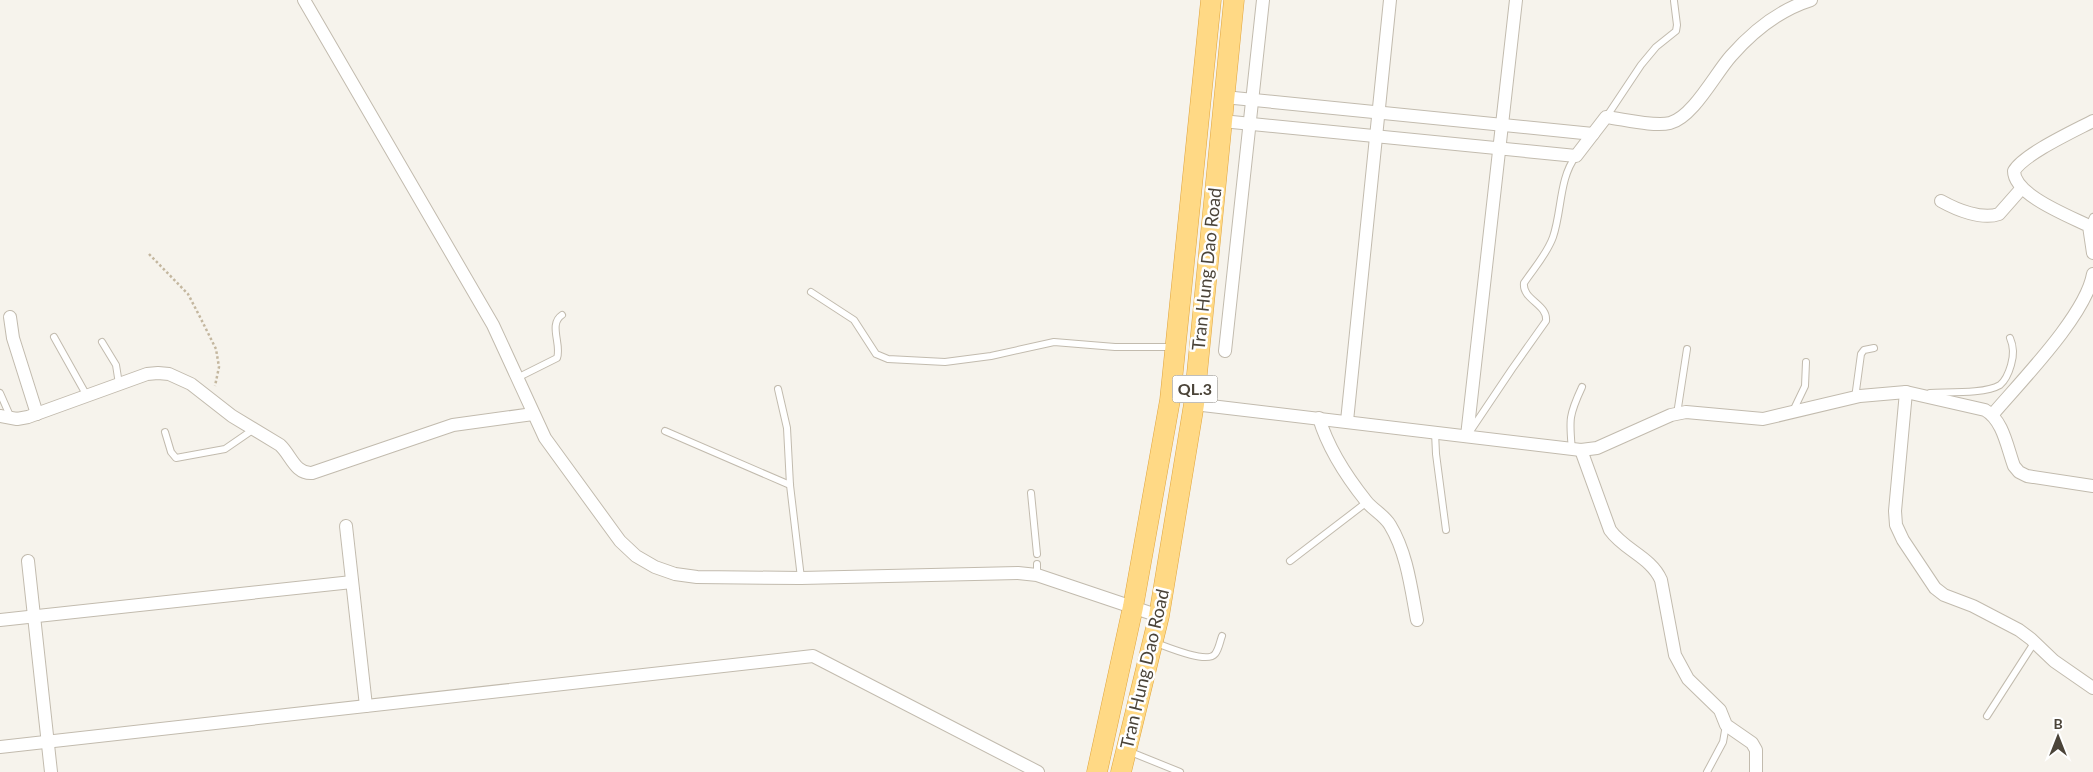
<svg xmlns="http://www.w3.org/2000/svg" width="2093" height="772" font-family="Lato,sans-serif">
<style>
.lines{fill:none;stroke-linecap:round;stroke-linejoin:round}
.service-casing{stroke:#c2bbae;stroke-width:8}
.minor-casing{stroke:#c2bbae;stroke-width:14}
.trunk-casing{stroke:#e0a43c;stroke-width:21}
.path{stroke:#c4b79f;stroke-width:2.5;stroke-dasharray:2.5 2.5;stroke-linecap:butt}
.service{stroke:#fff;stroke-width:6}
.minor{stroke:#fff;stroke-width:12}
.trunk{stroke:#ffd985;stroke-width:20}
.labels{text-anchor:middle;stroke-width:5;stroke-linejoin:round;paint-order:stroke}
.shield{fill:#fff;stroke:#817c74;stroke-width:1}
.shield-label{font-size:16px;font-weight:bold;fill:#4b4439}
.street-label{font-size:18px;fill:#4b4439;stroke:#fff}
</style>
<rect width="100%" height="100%" fill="#f6f3ec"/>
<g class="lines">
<defs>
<g id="service">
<polyline points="1607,116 1641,65 1656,47 1676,31 1677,25 1674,1"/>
<polyline points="2089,226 2093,217"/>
<polyline points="811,292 854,320 876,354 888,359 945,362 991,356 1054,342 1115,347 1172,347"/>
<polyline points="54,337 87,396"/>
<polyline points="102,342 116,365 119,384"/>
<path d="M517 378 557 358C562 345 548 324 562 315"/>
<polyline points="778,389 787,428 790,485 801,578"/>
<polyline points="0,393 11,418"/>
<path d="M1930 393C1948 392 1985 394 2000 385 2006 380 2009 372 2011 365 2014 355 2014 347 2010 338"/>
<polyline points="1855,398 1861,354 1864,350 1874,348"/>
<polyline points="1793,411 1805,386 1806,362"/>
<polyline points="1677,414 1687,349"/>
<path d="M1471 430 1512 369 1546 321C1548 304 1522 300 1524 283 1534 268 1547 254 1553 237 1562 211 1559 178 1576 156"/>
<polyline points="665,431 790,485"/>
<polyline points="165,432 171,452 176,458 225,449 254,429"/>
<polyline points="1435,432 1436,454 1446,530"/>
<path d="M1572 450C1569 419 1569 415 1582 387"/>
<polyline points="1031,493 1037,554"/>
<polyline points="1290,561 1367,502"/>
<polyline points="1037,575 1037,564"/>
<path d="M1156 643C1167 647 1207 664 1215 654 1219 649 1220 641 1222 636"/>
<polyline points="1987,716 2034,643"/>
<polyline points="1128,751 1180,772"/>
<polyline points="1707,772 1723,742 1726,725"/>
</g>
<g id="minor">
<polyline points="304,0 493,325 545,438 620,541 636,556 655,567 675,574 697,577 801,578 1018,573 1037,575 1159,616"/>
<polyline points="1224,97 1593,134"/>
<path d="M1222 121 1576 156 1606 117C1623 119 1654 127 1670 123 1693 117 1715 74 1731 56 1753 31 1779 10 1811 0"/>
<path d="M2093 121C2074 131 2024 154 2014 171 2014 195 2069 216 2089 226L2093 253"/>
<path d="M1941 201C1957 210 1982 220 1999 214L2021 189"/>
<polyline points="10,317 13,338 37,414"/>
<polyline points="1225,351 1263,0"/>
<polyline points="1906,392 1895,511 1896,525 1903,540 1935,588 1944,595 1973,606 2019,630 2031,639 2054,661 2093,688"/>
<path d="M1194 404 1581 450 1597 448 1671 415 1686 412 1763 419 1860 396 1906 392 1985 410C2003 420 2007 447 2014 466L2019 472 2027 476 2093 486"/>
<path d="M1993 414C2021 381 2086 315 2093 274"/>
<path d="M0 416 17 419 28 417 147 374 158 373 169 374 191 384 232 416 280 445C291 455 295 474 312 473L453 425 533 414"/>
<path d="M1319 418C1328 448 1346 476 1366 501 1373 510 1384 515 1390 525 1407 553 1411 588 1417 620"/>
<polyline points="1347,421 1390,0"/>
<polyline points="1467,436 1516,0"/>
<path d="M1581 450 1610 530C1624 550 1651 557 1661 580L1675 655 1688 679 1720 710 1726 725 1752 743 1756 750V772"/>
<polyline points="346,526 366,706"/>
<polyline points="28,561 51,772"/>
<polyline points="0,620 352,582"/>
<polyline points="0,747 813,656 1038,772"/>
</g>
<g id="trunk">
<polyline points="1097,772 1133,607 1170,400 1211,0"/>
<polyline points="1121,772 1159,616 1194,404 1234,0"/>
</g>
</defs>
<use href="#service" class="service-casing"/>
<use href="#minor" class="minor-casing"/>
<use href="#trunk" class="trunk-casing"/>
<polyline class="path" points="149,254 188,294 200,317 216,349 219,367 215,386"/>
<use href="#service" class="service"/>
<use href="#minor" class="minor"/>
<use href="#trunk" class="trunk"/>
</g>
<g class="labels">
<rect class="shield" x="1172.5" y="375.5" width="45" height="27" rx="4"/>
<g class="shield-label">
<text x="1195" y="395">QL.3</text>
</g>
<g class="street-label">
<text transform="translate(1207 269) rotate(-84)" y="6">Tran Hung Dao Road</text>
<text transform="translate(1145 669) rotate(-77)" y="6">Tran Hung Dao Road</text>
</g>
</g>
<g transform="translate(2058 737)" stroke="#ffffff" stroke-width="4" paint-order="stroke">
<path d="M0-4L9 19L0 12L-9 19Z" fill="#4b4439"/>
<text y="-8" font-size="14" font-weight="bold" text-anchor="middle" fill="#4b4439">B</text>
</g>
</svg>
